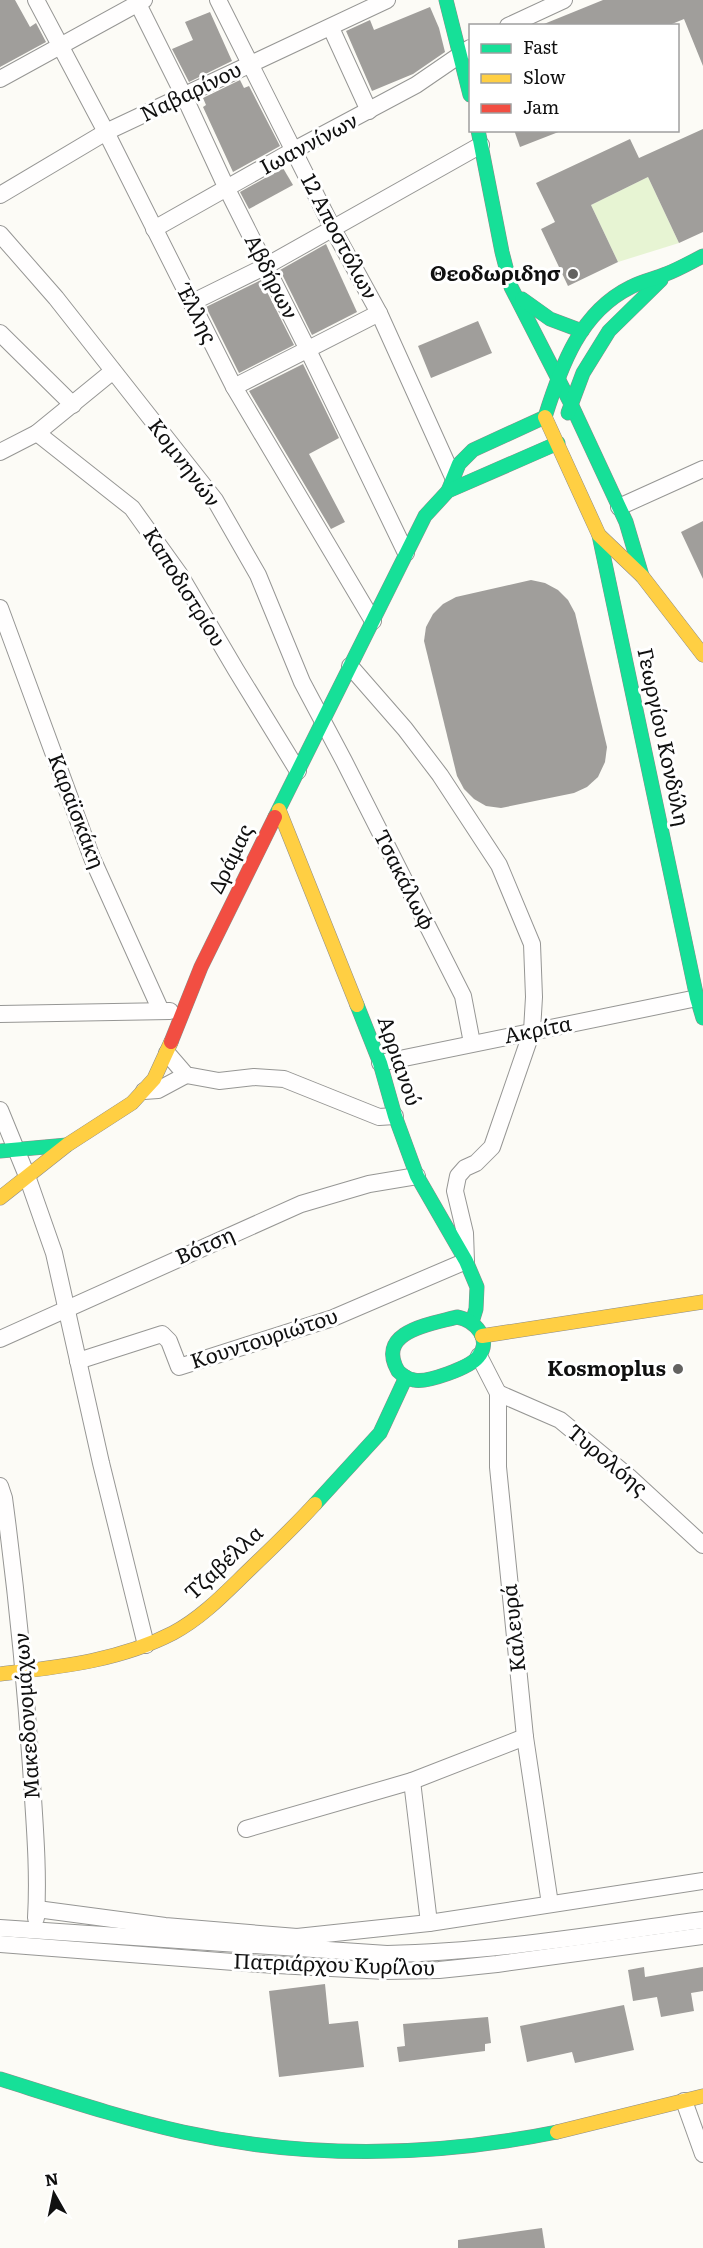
<svg xmlns="http://www.w3.org/2000/svg" width="703" height="2248" font-family="Literata,serif">
<style>
.green{fill:#e7f4d3}
.building{fill:#a09e9b}
.lines{fill:none;stroke-linecap:round;stroke-linejoin:round}
.street-casing{stroke:#969694;stroke-width:18}
.fast-casing{stroke:#8d8c8a;stroke-width:15}
.slow-casing{stroke:#8d8c8a;stroke-width:15}
.jam-casing{stroke:#8d8c8a;stroke-width:15}
.street{stroke:#fffefe;stroke-width:16}
.fast{stroke:#16e098;stroke-width:14}
.slow{stroke:#ffcf43;stroke-width:14}
.jam{stroke:#f24e42;stroke-width:14}
.poi-dot{fill:#636260;stroke:#fff;stroke-width:2}
.labels{text-anchor:middle;stroke-width:6;stroke-linejoin:round;paint-order:stroke}
.street-label{font-size:21px;fill:#101010;stroke:#fff}
.poi-label{font-size:21px;font-weight:bold;fill:#101010;stroke:#fff;text-anchor:end}
</style>
<rect width="100%" height="100%" fill="#fcfbf6"/>
<polygon class="green" points="648,177 679,243 618,262 591,205"/>
<g class="building">
<polygon points="0,0 15,0 30,27 36,23 46,42 0,67"/>
<polygon points="603,0 703,0 703,66 684,19 667,26 539,26"/>
<polygon points="430,7 439,28 445,52 413,74 372,91 346,31 370,20 374,30"/>
<polygon points="210,12 232,61 189,82 172,49 193,40 185,22"/>
<polygon points="240,80 244,88 249,86 280,146 233,172 203,107 206,105 203,98"/>
<polygon points="703,129 703,232 679,243 648,177 591,205 618,262 568,286 541,229 555,222 536,183 630,139 639,158"/>
<polygon points="514,130 560,130 561,131 520,147"/>
<polygon points="283,168 293,185 249,209 240,192"/>
<polygon points="326,244 357,312 312,335 280,270"/>
<polygon points="261,280 294,345 239,373 206,307"/>
<polygon points="478,321 492,353 431,378 418,346"/>
<polygon points="303,364 339,438 309,454 345,522 331,529 249,391"/>
<polygon points="703,521 703,579 681,532"/>
<polygon points="531,580 545,583 558,590 568,600 575,613 607,747 605,762 598,777 587,787 574,793 501,808 486,806 474,799 464,789 457,776 424,641 426,627 433,614 443,604 456,597"/>
<polygon points="644,1967 645,1977 703,1967 703,1991 691,1993 694,2011 661,2017 657,1997 633,2001 628,1970"/>
<polygon points="325,1984 329,2024 358,2021 364,2067 279,2077 269,1991"/>
<polygon points="624,2005 634,2050 575,2063 572,2052 527,2062 520,2026"/>
<polygon points="488,2017 491,2043 485,2044 485,2051 399,2062 397,2047 405,2046 403,2024"/>
<polygon points="542,2228 545,2248 458,2248 458,2240"/>
</g>
<g class="lines">
<defs>
<g id="street">
<polyline points="36,0 106,132 234,387 373,621"/>
<polyline points="136,0 184,96 227,189 307,348 406,553"/>
<polyline points="218,0 333,229 379,313 453,477"/>
<polyline points="508,26 564,0"/>
<polyline points="331,28 369,111"/>
<polyline points="0,79 144,0"/>
<polyline points="0,195 106,132 387,0"/>
<polyline points="154,229 294,150 416,85 470,48"/>
<polyline points="0,234 56,298 215,500 258,575 302,682 344,761 463,996 472,1043"/>
<polyline points="191,303 266,266 481,145"/>
<polyline points="0,333 73,405"/>
<polyline points="234,387 379,313"/>
<polyline points="37,433 132,508 180,575 236,670 298,771"/>
<polyline points="0,452 37,433 113,371"/>
<polyline points="619,507 703,469"/>
<polyline points="0,608 92,858 161,1011"/>
<polyline points="0,1014 170,1011"/>
<polyline points="167,1053 186,1075 219,1081 254,1077 284,1079 379,1117 395,1116"/>
<polyline points="380,1063 697,998"/>
<polyline points="144,1091 158,1090 186,1075"/>
<polyline points="0,1110 27,1176 54,1253 101,1463 146,1645"/>
<polyline points="0,1339 301,1204 369,1184 417,1176"/>
<polyline points="479,1356 498,1393 498,1467 525,1737 550,1904"/>
<polyline points="78,1361 162,1334 169,1341 179,1367 333,1318 466,1261 465,1233 455,1191 458,1176 465,1168 476,1163 492,1147 532,1031 534,997 532,944 499,865 440,775 405,729 350,666"/>
<polyline points="498,1393 560,1420 629,1477 703,1545"/>
<path d="M0 1486 4 1498C16 1588 25 1677 31 1767 34 1818 39 1868 36 1918"/>
<polyline points="412,1781 429,1923"/>
<polyline points="246,1829 412,1781 525,1737"/>
<polyline points="37,1909 165,1926 297,1937 429,1923 703,1881"/>
<path d="M0 1928 387 1954C493 1952 598 1934 703 1920"/>
<polyline points="0,1944 260,1964 385,1971 439,1970 497,1964 703,1936"/>
<polyline points="684,2101 703,2154"/>
</g>
<g id="fast">
<polyline points="446,0 470,95"/>
<polyline points="478,130 502,252 511,287 571,404 626,522 642,576"/>
<polyline points="522,299 550,319 582,331"/>
<polyline points="568,413 583,373 609,331 661,280"/>
<path d="M545 417C561 366 580 312 631 287 642 281 654 279 666 274 679 269 691 262 703 256"/>
<polyline points="448,491 459,464 473,450 545,417"/>
<polyline points="599,535 697,998 703,1018"/>
<polyline points="275,817 425,516 448,491 558,443"/>
<polyline points="357,1005 380,1063 395,1116 417,1176 466,1261 477,1287 476,1309 472,1322"/>
<polyline points="0,1151 67,1145"/>
<path d="M457 1317C475 1320 493 1340 478 1357 469 1368 427 1383 414 1380 407 1379 402 1375 398 1371 375 1331 432 1324 457 1317Z"/>
<polyline points="315,1504 380,1433 406,1377"/>
<path d="M0 2079C61 2098 121 2118 183 2132 307 2159 433 2157 557 2132"/>
</g>
<g id="slow">
<polyline points="545,417 599,535 642,576 703,655"/>
<polyline points="279,810 357,1005"/>
<polyline points="0,1198 67,1145 132,1103 154,1079 171,1042"/>
<polyline points="482,1336 703,1302"/>
<path d="M0 1674C59 1667 119 1661 173 1633 203 1617 226 1592 250 1569 272 1548 294 1527 315 1504"/>
<polyline points="557,2132 703,2096"/>
</g>
<polyline id="jam" points="171,1042 201,967 275,817"/>
</defs>
<use href="#street" class="street-casing"/>
<use href="#fast" class="fast-casing"/>
<use href="#slow" class="slow-casing"/>
<use href="#jam" class="jam-casing"/>
<use href="#street" class="street"/>
<use href="#fast" class="fast"/>
<use href="#slow" class="slow"/>
<use href="#jam" class="jam"/>
</g>
<g class="poi-dot">
<circle cx="573" cy="274" r="6"/>
<circle cx="678" cy="1369" r="6"/>
</g>
<g class="labels">
<g class="street-label">
<text transform="translate(191 92) rotate(-26)" y="7">Ναβαρίνου</text>
<text transform="translate(309 144) rotate(-28)" y="7">Ιωαννίνων</text>
<text transform="translate(339 237) rotate(62)" y="7">12 Αποστόλων</text>
<text transform="translate(271 277) rotate(63)" y="7">Αβδήρων</text>
<text transform="translate(197 315) rotate(63)" y="7">Έλλης</text>
<text transform="translate(184 463) rotate(53)" y="7">Κομνηνών</text>
<text transform="translate(184 587) rotate(58)" y="7">Καποδιστρίου</text>
<text transform="translate(663 737) rotate(78)" y="7">Γεωργίου Κονδύλη</text>
<text transform="translate(76 811) rotate(69)" y="7">Καραϊσκάκη</text>
<text transform="translate(231 859) rotate(-64)" y="7">Δράμας</text>
<text transform="translate(404 880) rotate(63)" y="7">Τσακάλωφ</text>
<text transform="translate(538 1030) rotate(-11)" y="7">Ακρίτα</text>
<text transform="translate(399 1061) rotate(71)" y="7">Αρριανού</text>
<text transform="translate(205 1246) rotate(-24)" y="7">Βότση</text>
<text transform="translate(264 1339) rotate(-18)" y="7">Κουντουριώτου</text>
<text transform="translate(607 1460) rotate(40)" y="7">Τυρολόης</text>
<text transform="translate(224 1563) rotate(-43)" y="7">Τζαβέλλα</text>
<text transform="translate(514 1628) rotate(-96)" y="7">Καλευρά</text>
<text transform="translate(27 1716) rotate(-94)" y="7">Μακεδονομάχων</text>
<text transform="translate(334 1965) rotate(2)" y="7">Πατριάρχου Κυρίλου</text>
</g>
<g class="poi-label">
<text x="561" y="281">Θεοδωριδησ</text>
<text x="666" y="1376">Kosmoplus</text>
</g>
</g>
<rect x="469" y="24" width="210" height="108" fill="#ffffff" stroke="#9f9f9f" stroke-width="1.5"/>
<rect x="481" y="44" width="30" height="9" fill="#16e098" stroke="#9f9f9f" stroke-width="1.5"/>
<text x="523" y="54" font-size="18" fill="#101010">Fast</text>
<rect x="481" y="74" width="30" height="9" fill="#ffcf43" stroke="#9f9f9f" stroke-width="1.5"/>
<text x="523" y="84" font-size="18" fill="#101010">Slow</text>
<rect x="481" y="104" width="30" height="9" fill="#f24e42" stroke="#9f9f9f" stroke-width="1.5"/>
<text x="523" y="114" font-size="18" fill="#101010">Jam</text>
<g transform="translate(54 2194) rotate(351)" stroke="#ffffff" stroke-width="4.5" paint-order="stroke">
<path d="M0-4.5L10 22L0 15L-10 22Z" fill="#101010"/>
<text y="-9" font-size="16" font-weight="bold" text-anchor="middle" fill="#101010">N</text>
</g>
</svg>
